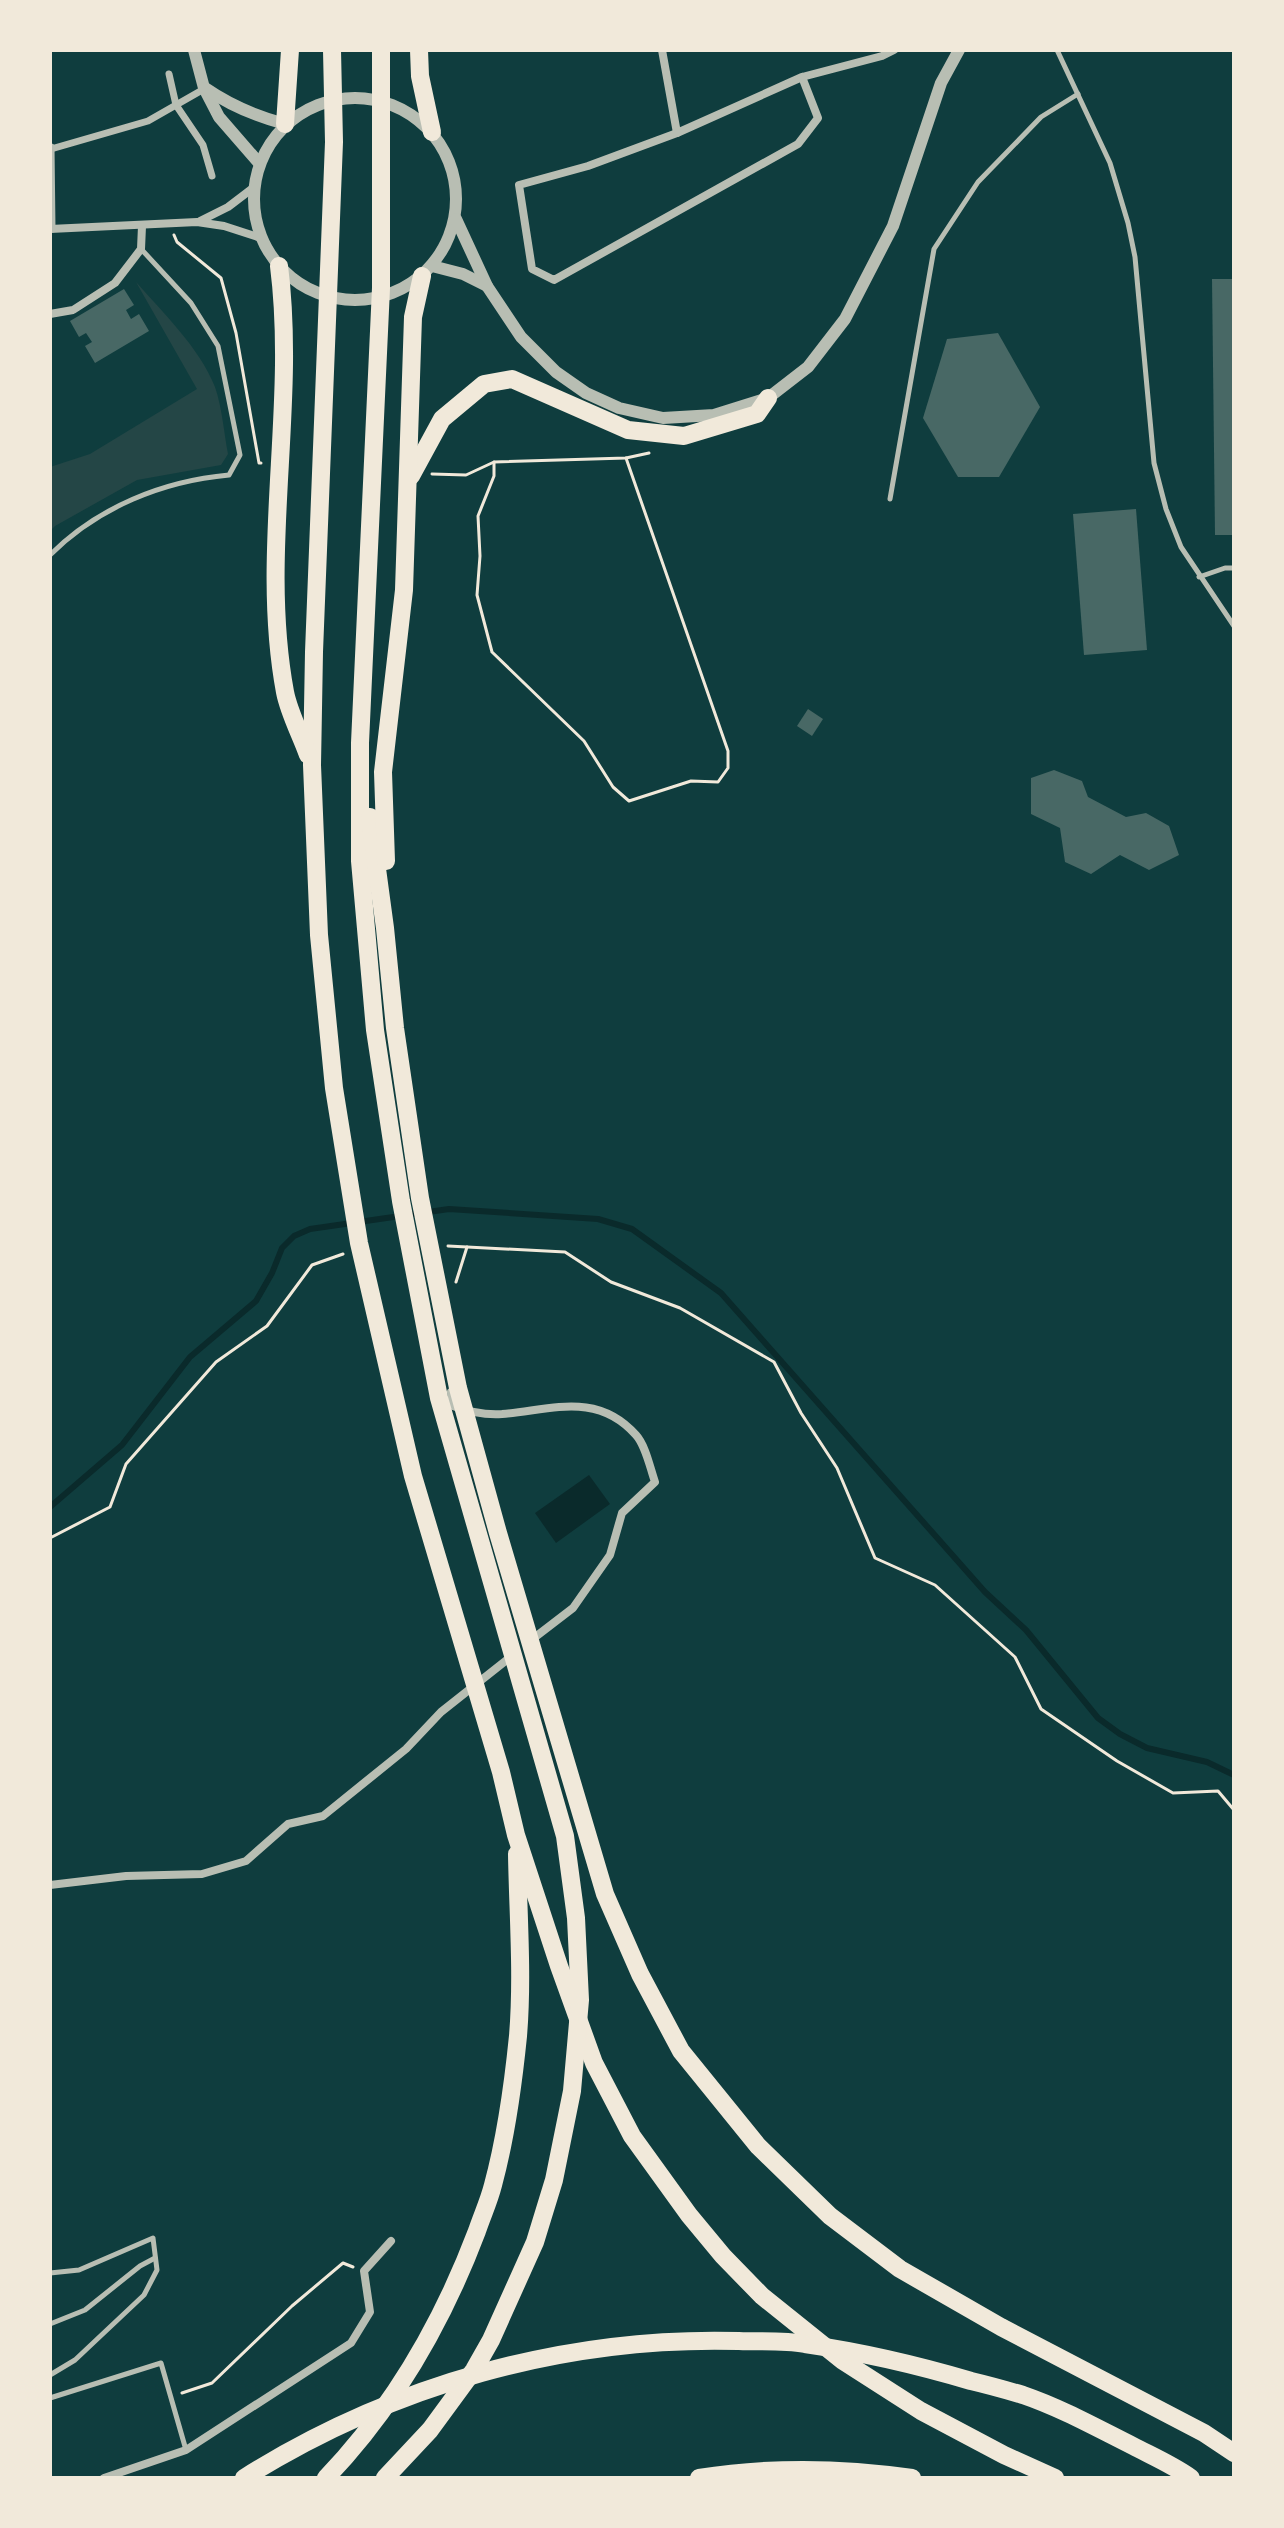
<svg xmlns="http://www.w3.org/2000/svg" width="1284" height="2528" font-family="'Roboto Serif',serif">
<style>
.green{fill:#244646}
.water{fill:#0a2a2b}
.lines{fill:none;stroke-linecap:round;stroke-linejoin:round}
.stream{stroke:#0a2a2b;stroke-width:6}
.building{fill:#486865}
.path{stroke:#f1e9da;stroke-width:3}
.service{stroke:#b8beb3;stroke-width:5}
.pedestrian{stroke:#b8beb3;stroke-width:7}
.minor{stroke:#b8beb3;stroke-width:8}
.tertiary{stroke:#b8beb3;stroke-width:12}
.motorway{stroke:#f1e9da;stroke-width:18}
</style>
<rect width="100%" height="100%" fill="#0f3d3e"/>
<path class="green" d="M136 282C163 313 199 347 215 387 222 407 224 433 228 454L221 465 137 480 55 526 50 531V467L90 454 197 389Z"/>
<polygon class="water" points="589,1475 610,1504 556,1543 535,1513"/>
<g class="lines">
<polyline class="stream" points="50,1507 122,1445 190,1357 256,1301 272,1273 282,1248 294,1236 310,1229 449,1209 598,1219 632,1229 721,1293 985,1592 1026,1630 1098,1718 1120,1734 1147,1748 1207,1762 1234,1775"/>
</g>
<g class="building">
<polygon points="1212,279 1234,279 1234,535 1215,535"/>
<polygon points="124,289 134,305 126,310 131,319 139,314 149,331 95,363 85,346 92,342 86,333 79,337 70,321"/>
<polygon points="998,333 1040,407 999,477 958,477 923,418 947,339"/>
<polygon points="1136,509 1147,650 1084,655 1073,514"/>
<polygon points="808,709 823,719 812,736 797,726"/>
<polygon points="1054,770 1082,781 1088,797 1126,817 1146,813 1169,826 1179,855 1149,870 1120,855 1091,874 1065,862 1060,828 1031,814 1031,778"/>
</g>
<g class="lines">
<g class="path">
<polyline points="174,235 177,242 221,278 236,333 259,463 261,463"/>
<polyline points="494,462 494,476 478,516 480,556 477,595 492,652 584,741 613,787 629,801 691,781 718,782 728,768 728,751 626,458"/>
<polyline points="432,474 466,475 494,462 626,458 649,453"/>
<polyline points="448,1246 565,1252 611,1282 680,1308 774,1362 801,1413 837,1468 875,1558 935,1585 1015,1657 1041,1709 1117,1761 1173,1793 1218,1791 1234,1810"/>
<polyline points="456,1282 467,1247"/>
<polyline points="50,1538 110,1507 126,1464 216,1362 267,1326 312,1265 343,1254"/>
<polyline points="182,2393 212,2383 292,2306 343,2263 353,2267"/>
</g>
<g class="service">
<polyline points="1057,50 1110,163 1128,223 1135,257 1154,463 1166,509 1181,547 1234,626"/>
<polyline points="890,499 934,249 978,182 1041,117 1078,94"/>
<path d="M50 555C98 507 163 481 229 475L240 455 218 346 191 303 142 250"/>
<polyline points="1199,577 1225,568 1234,568"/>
<polyline points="50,2273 79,2270 153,2238 157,2270 144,2295 75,2360 50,2375"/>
<polyline points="50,2324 85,2310 140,2266 155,2258"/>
<polyline points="50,2398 161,2363 186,2450"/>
</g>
<g class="pedestrian">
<polyline points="169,74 176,105 203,145 212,176"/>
<polyline points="51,147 52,229"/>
<polyline points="51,149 148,121 204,89"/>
</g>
<g class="minor">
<polyline points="662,50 677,133"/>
<polyline points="802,77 818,118 798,144 554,280 532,269 519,185 588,166 677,133 802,77 882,56 894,50"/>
<polyline points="200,221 228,207 253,188"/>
<polyline points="50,229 197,222 224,226 261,238"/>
<polyline points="50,314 73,310 115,283 141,249 142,226"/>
<path d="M451 1392 453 1406C469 1412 485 1415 502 1414 551 1410 597 1391 636 1435 646 1446 650 1468 655 1482L622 1513 610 1555 573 1608 530 1641"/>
<polyline points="50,1885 126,1876 202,1874 246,1861 288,1824 323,1816 406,1749 441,1712 513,1655"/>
<polyline points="104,2478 186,2450 351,2343 370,2312 364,2271 391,2241"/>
</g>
<g class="tertiary">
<polyline points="194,50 204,88 219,117 259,163"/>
<path d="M205 88C231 106 255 116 285 124"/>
<circle cx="355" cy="199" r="101"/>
<polyline points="456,219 487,286 521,337 556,372 586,393 619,408 663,418 714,415 768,398 808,367 845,319 893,226 941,83 959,50"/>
<polyline points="432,266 463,274 487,286"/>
</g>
<g class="motorway">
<polyline points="332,50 334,142 314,652 312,765 319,935 334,1088 359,1243 413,1476 501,1772 516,1835 559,1966 594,2063 632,2136 689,2215 723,2256 762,2296 843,2361 921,2411 1004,2455 1055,2478"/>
<polyline points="381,50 381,288 360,743 360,861 375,1030 401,1201 439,1398 565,1836 576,1918 580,2000 572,2091 554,2180 535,2242 491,2340 474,2370 430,2430 385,2478"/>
<polyline points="419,50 420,76 432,132"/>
<polyline points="285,124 290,50"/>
<path d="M279 266C297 407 259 552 285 692 289 713 301 735 308 755"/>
<polyline points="411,476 442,419 484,384 512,379 628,430 684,436 757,414 768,398"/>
<polyline points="370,817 385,928 395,1028 420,1198 458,1388 498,1533 605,1894 640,1974 681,2051 758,2146 830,2216 900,2269 1001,2327 1204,2433 1234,2453"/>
<polyline points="386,861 383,772 404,590 413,317 422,276"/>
<path d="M244 2478C392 2385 565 2336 739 2341 760 2342 784 2340 805 2344 861 2352 917 2365 971 2381 988 2385 1006 2390 1023 2395 1061 2408 1097 2428 1133 2446 1152 2456 1173 2465 1191 2478"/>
<path d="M326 2478C393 2408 443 2321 477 2231 482 2216 489 2201 493 2185 506 2137 513 2086 518 2036 523 1976 518 1914 517 1854"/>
<path d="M699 2478C768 2467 843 2468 912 2478"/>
</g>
</g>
<rect width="1284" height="2528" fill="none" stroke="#f1e9da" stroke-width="104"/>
</svg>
